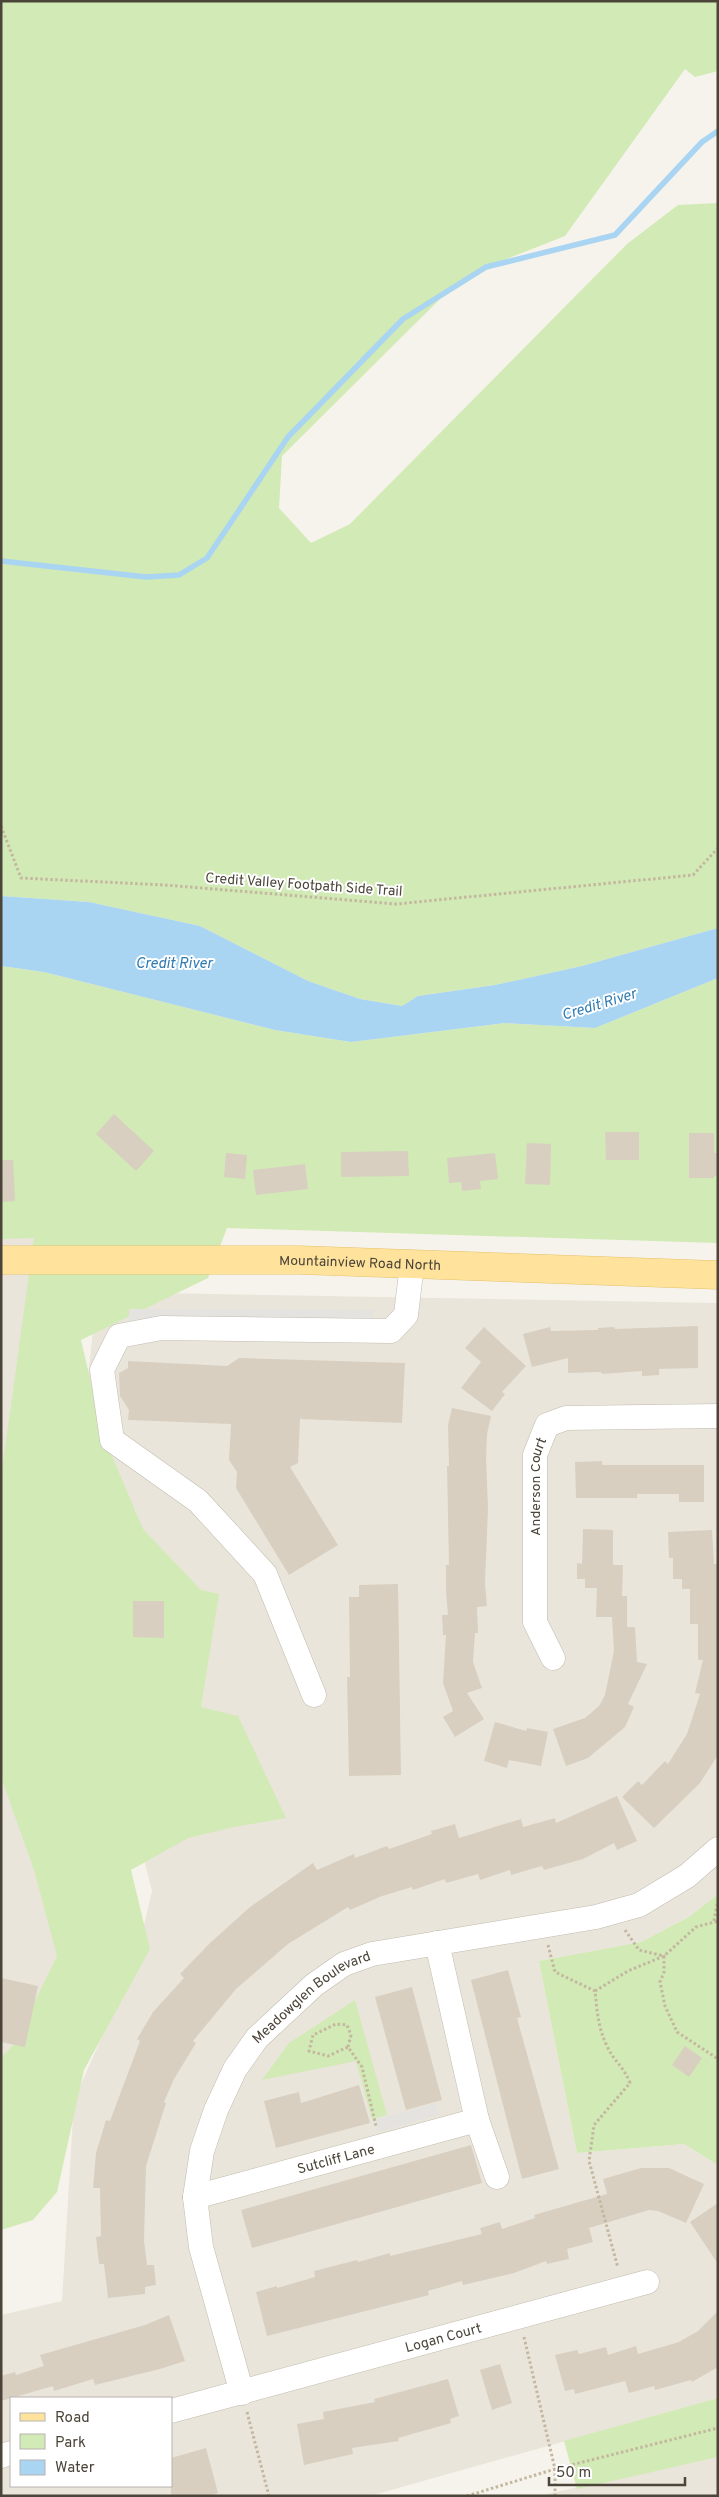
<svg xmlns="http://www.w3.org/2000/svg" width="719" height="2497" font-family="Overpass,sans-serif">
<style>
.residential{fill:#eae5da;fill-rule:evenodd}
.green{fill:#d2eab5}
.parking{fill:#e5e3e0}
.water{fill:#a9d4f2}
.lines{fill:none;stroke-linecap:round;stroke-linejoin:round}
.stream{stroke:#a9d4f2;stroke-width:5.5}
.building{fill:#d8cfc1}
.minor-casing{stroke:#c2bbae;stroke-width:25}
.major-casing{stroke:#e6c16a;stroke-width:29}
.path{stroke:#c4b79f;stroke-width:3;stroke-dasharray:2.5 2.5;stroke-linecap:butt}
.minor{stroke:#fff;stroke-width:24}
.major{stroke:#ffe39c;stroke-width:28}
.labels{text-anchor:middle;stroke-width:4;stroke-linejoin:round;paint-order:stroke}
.street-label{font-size:14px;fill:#4b4439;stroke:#fff}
.water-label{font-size:15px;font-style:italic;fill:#2e7ab2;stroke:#fff}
</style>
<rect width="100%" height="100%" fill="#f6f3ec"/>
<g class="residential">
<polygon points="1,1131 49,1182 1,1617"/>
<path d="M97 1292 718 1303V1894L689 1917 641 1942 539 1961 577 2153 684 2144 718 2165V2398L370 2496H1V2315L62 2301 74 2100 136 1960 152 1891 69 1559ZM11 2398H171V2486H11Z"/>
<polygon points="1,1689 90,1988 1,2102"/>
<polygon points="718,2457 718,2496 546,2496 546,2494"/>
</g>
<g class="green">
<polygon points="1,1 718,1 718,71 695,77 685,69 565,236 499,262 440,299 282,456 279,508 311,543 350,524 627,244 678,205 718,203 718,928 582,966 495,985 418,996 402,1006 360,999 308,981 200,926 89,902 1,896"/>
<polygon points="1,966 44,972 275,1030 351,1042 505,1023 595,1028 718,978 718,1243 227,1228 208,1278 81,1340 98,1413 112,1456 143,1529 201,1590 219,1594 201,1707 238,1716 286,1818 234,1827 188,1838 131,1870 150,1949 84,2070 57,2192 33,2220 1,2230 1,2058 14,2044 57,1956 34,1870 1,1777 1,1477 34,1238 1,1239"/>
<polygon points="718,1894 718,2165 684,2144 577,2153 539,1961 641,1942 689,1917"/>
<polygon points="355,2000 387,2115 372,2119 356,2061 262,2080 289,2043"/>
<polygon points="718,2398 718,2457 577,2489 564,2441"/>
</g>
<g class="parking">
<polygon points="129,1309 374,1310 373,1326 129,1325"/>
<polygon points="435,2103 439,2115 378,2132 375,2120"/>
</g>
<polygon class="water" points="1,896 89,902 200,926 308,981 360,999 402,1006 418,996 495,985 582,966 718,928 718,978 595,1028 505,1023 351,1042 275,1030 44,972 1,966"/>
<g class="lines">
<polyline class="stream" points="1,561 146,577 179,575 207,558 288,437 403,319 486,267 615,235 702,142 718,131"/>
</g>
<g class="building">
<polygon points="114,1114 154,1151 136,1171 96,1134"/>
<polygon points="605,1132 639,1132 639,1160 606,1160"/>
<polygon points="689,1133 714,1133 714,1153 718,1153 718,1176 714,1176 714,1178 689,1178"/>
<polygon points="527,1143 551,1144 550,1185 525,1184"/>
<polygon points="408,1151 409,1176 341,1177 341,1152"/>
<polygon points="226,1153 247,1155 245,1179 224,1177"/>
<polygon points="495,1153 498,1179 480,1181 481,1189 462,1191 461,1182 449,1183 447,1158"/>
<polygon points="1,1160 13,1160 15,1201 1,1202"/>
<polygon points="305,1164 308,1189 256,1195 253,1170"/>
<polygon points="698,1326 698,1368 659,1369 659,1375 642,1376 642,1371 602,1374 601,1372 568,1373 568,1358 532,1367 523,1334 550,1327 551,1331 598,1330 598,1328 614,1327 615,1329"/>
<polygon points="484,1327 526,1366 502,1392 505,1394 492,1411 461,1388 481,1362 465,1348"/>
<polygon points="239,1358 405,1363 402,1423 300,1419 298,1463 290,1467 338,1545 289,1575 236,1488 237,1472 229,1460 231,1424 128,1420 129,1410 120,1396 119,1373 128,1368 128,1361 227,1366"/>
<polygon points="452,1408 491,1416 487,1434 486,1459 488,1508 485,1583 487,1606 477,1607 478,1633 475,1633 473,1662 482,1688 467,1693 484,1719 455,1737 443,1717 453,1711 443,1683 446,1635 443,1635 442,1615 448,1615 446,1591 446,1565 449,1565 447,1466 449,1466 448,1425"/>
<polygon points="602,1461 602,1465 704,1465 704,1502 679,1502 679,1494 637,1494 637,1498 576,1498 575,1462"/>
<polygon points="583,1529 613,1530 613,1565 623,1565 622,1596 627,1596 627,1627 635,1627 637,1662 647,1664 628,1704 634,1707 625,1727 588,1758 566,1766 553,1729 585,1718 599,1706 605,1695 614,1651 612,1617 596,1617 597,1588 585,1588 585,1579 577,1579 577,1563 582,1564"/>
<polygon points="712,1530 714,1564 718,1564 718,1755 700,1783 654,1828 622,1797 638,1781 642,1785 665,1761 668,1764 687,1734 700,1694 695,1693 703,1660 698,1660 698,1624 690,1624 690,1589 682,1589 682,1579 673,1579 673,1558 669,1558 668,1532"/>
<polygon points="398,1584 401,1775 349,1776 347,1677 350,1677 349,1597 359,1597 359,1585"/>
<polygon points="133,1601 164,1601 164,1638 133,1637"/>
<polygon points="495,1722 526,1731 527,1728 548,1732 541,1766 509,1760 507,1768 484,1761"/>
<polygon points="617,1796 637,1841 617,1850 614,1843 583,1859 544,1870 542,1866 511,1875 510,1870 480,1880 478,1874 446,1883 445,1879 413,1890 412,1887 382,1896 350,1910 348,1907 288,1944 236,1989 193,2041 196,2043 174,2079 164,2102 166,2103 146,2166 144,2241 147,2265 154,2265 156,2285 145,2287 145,2294 108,2298 104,2264 99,2264 96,2237 101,2236 100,2188 93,2188 96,2153 106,2120 110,2121 140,2041 137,2039 153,2012 184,1978 180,1974 210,1943 250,1907 313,1863 317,1870 354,1854 355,1858 387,1846 389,1849 432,1834 431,1831 455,1824 459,1838 521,1819 523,1827 555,1818 556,1823"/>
<polygon points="508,1970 521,2017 517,2018 559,2169 522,2179 471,1980"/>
<polygon points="1,1978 38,1986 25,2047 1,2042"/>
<polygon points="412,1987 442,2100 406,2110 375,1997"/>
<polygon points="685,2046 702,2058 689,2077 672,2065"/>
<polygon points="359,2085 370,2123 276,2148 264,2101 299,2092 301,2103"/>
<polygon points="471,2145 482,2183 252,2248 241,2210"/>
<polygon points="641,2168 669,2168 704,2184 686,2223 658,2211 649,2210 589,2228 593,2242 567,2249 569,2259 547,2264 546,2261 514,2273 463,2285 462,2281 428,2291 429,2295 267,2336 256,2292 277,2286 277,2288 315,2277 314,2271 357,2260 358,2262 390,2253 390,2256 482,2234 480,2228 500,2222 502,2229 535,2218 534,2215 607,2194 603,2179"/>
<polygon points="718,2203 718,2264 690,2222"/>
<polygon points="718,2311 718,2367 692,2382 691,2380 655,2390 654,2386 629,2393 625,2381 575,2394 574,2389 565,2391 555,2355 577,2350 579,2354 606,2347 608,2355 636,2346 638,2354 679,2342 698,2331"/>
<polygon points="169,2315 185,2361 160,2369 95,2385 93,2379 54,2391 53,2386 1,2401 1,2376 15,2372 16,2375 44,2366 40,2355 145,2325"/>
<polygon points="500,2364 512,2403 492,2410 480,2370"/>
<polygon points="448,2379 459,2416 450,2419 451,2423 398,2438 399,2441 352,2448 353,2454 304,2465 297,2424 324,2419 323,2412 375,2402 374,2399"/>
<polygon points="206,2448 218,2493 208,2496 171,2496 171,2458"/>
</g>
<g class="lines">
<defs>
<g id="minor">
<path id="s1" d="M553 1658 535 1622V1455L547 1425 566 1418 718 1416"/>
<polyline points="314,1695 265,1574 198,1501 112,1440 102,1370 119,1336 161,1328 391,1331 406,1315 412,1264"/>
<polyline points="437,1943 477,2120 497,2177"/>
<path id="s2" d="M195 2197 477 2120"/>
<path id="s3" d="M242 2393 201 2247 195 2197 202 2151 216 2110 235 2069 257 2038 314 1985 344 1964 372 1954 596 1917 639 1905 687 1876 718 1849"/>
<path id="s4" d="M171 2411 647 2282"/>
<polyline points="1,2456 11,2453"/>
</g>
<g id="major">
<path id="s5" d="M1 1260H299L718 1275"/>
</g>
</defs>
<use href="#minor" class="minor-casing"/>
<use href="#major" class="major-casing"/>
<g class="path">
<polyline points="1,826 21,878 165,885 396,904 693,875 718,848"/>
<polyline points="714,1921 718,1900"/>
<polyline points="625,1930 639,1950 664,1956 664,1972 660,1982 665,2006 677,2032 718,2059"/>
<path d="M548 1945 555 1972 595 1991C597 2010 598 2028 607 2046 613 2060 624 2067 630 2083L594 2125 589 2161 618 2268"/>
<polyline points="595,1991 628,1971 664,1956 696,1927 718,1921"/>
<polyline points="348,2047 351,2035 347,2025 336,2024 313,2035 309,2051 328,2056 348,2047 362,2067 376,2126"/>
<polyline points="524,2337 555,2469 555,2496"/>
<polyline points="247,2412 269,2496"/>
<polyline points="467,2496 555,2469 718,2428"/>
</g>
<use href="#minor" class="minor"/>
<use href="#major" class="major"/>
</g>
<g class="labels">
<g class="street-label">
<text transform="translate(304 884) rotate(4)" y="5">Credit Valley Footpath Side Trail</text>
<text dy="5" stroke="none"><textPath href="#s5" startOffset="359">Mountainview Road North</textPath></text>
<text dy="5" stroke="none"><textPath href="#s1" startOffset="176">Anderson Court</textPath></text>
<text dy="5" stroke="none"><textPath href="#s3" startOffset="444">Meadowglen Boulevard</textPath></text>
<text dy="5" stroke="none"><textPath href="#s2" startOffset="146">Sutcliff Lane</textPath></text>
<text dy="5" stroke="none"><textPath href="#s4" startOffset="282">Logan Court</textPath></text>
</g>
<g class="water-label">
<text x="174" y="968">Credit River</text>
<text transform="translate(599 1004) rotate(-17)" y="5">Credit River</text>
</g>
</g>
<rect width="719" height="2497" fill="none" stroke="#4b4439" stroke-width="5"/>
<rect x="10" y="2397" width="162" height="90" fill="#ffffff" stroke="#b7b4b0"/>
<rect x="20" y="2413" width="25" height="8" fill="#ffe39c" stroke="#b7b4b0"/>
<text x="55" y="2422" font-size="15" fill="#4b4439">Road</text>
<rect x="20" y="2434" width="25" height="15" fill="#d2eab5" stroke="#b7b4b0"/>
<text x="55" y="2447" font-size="15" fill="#4b4439">Park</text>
<rect x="20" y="2460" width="25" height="15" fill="#a9d4f2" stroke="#b7b4b0"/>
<text x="55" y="2472" font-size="15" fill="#4b4439">Water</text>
<path d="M549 2477v8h136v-8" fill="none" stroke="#4b4439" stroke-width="2.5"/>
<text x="556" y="2477" font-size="15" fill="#4b4439" stroke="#ffffff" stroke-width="4" paint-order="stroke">50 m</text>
</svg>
